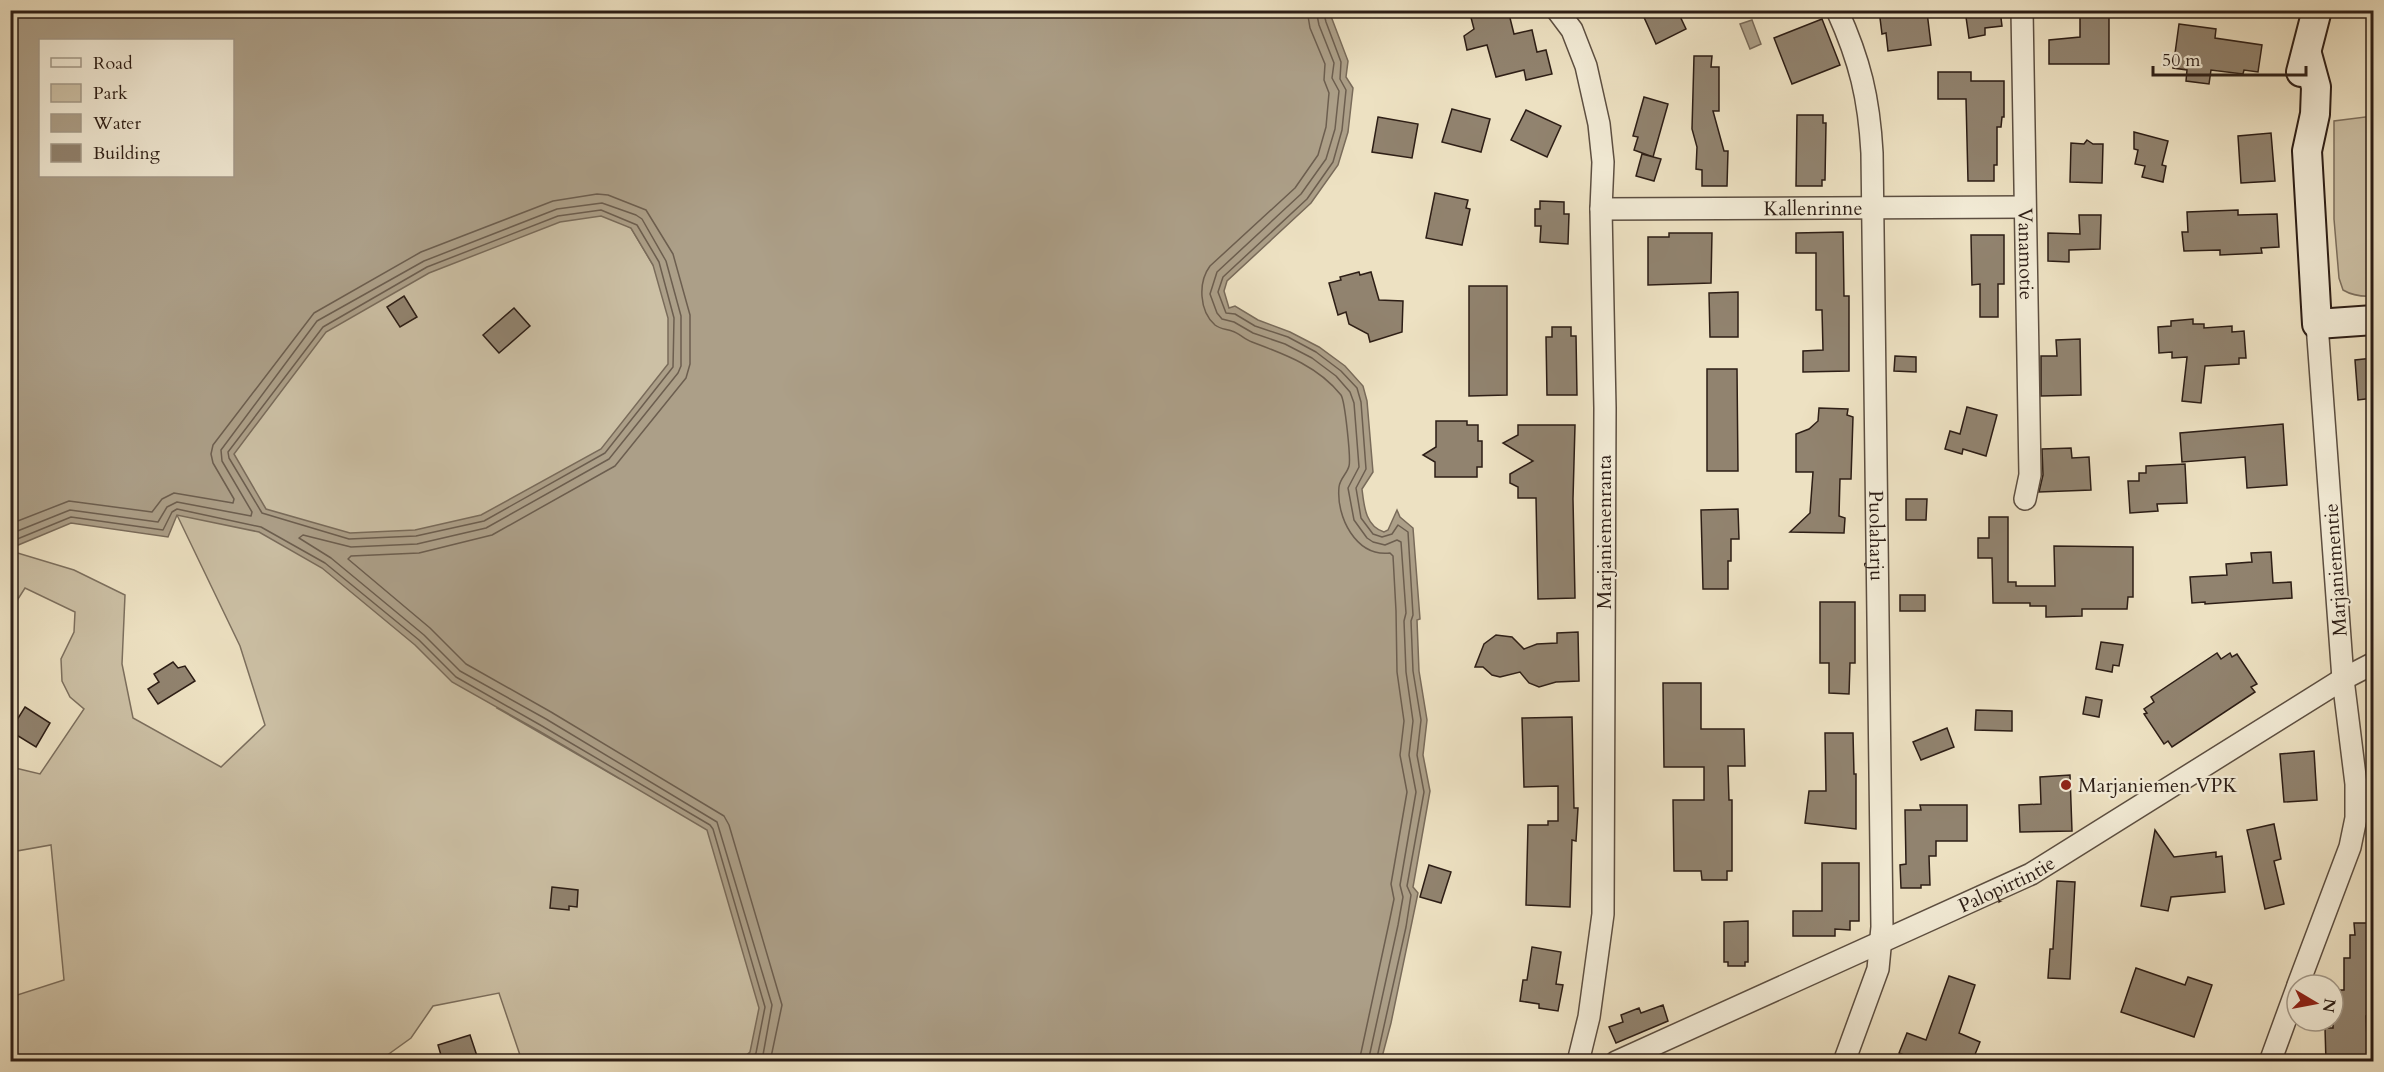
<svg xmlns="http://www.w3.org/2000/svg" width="2384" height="1072" font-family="Cardo,serif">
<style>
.green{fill:#ccc0a5;stroke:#7c6f5e;stroke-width:1.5;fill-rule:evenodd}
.water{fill:#ac9f88;stroke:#796b5a;stroke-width:1.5;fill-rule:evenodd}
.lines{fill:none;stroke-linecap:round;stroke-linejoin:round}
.shore{stroke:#6c5e4f;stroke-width:1.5}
.building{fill:#91836f;stroke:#2d1e16;stroke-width:1.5}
.street-casing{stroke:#5d4f41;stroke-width:24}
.secondary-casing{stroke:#2d1e16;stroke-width:32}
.street{stroke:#f3ecd7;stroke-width:21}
.secondary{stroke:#f3ecd7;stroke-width:28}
.poi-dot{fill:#8f2418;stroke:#f3ecd7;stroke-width:2}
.labels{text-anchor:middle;stroke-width:4.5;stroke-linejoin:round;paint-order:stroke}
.street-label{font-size:20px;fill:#2d1e16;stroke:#f3ecd7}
.poi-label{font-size:20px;fill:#2d1e16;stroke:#f3ecd7;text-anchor:start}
</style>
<rect width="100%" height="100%" fill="#ede1c2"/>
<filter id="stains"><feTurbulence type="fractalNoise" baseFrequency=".00333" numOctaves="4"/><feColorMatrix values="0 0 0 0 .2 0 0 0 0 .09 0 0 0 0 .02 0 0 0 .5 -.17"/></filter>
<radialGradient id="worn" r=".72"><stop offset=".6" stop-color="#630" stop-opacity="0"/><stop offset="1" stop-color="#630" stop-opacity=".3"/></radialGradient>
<g class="green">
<path d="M236 11 631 228 653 265 687 288 787 798 756 1061H522L499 993 433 1006 411 1038 379 1061H11V997L64 980 51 845 11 852V767L40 774 84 709 70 697 62 681 61 659 74 632 75 612 25 588 11 610V551L74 570 125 595 122 664 133 718 221 767 265 725 240 646 177 515 10 459 253 313 232 40ZM498 707 620 779 497 708Z"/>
<path d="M2373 116 2374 296C2362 297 2353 296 2343 290L2339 278 2334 219V121Z"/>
</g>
<g class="water">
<path d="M11 10 1329 11 1348 61 1346 77 1353 88 1348 132 1338 165 1311 203 1227 281 1224 291 1229 308 1235 306 1258 320 1290 332 1319 347 1345 366 1363 386 1367 401 1373 472 1362 489C1364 505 1365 526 1384 532L1388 530 1397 510 1400 517 1413 528 1420 619 1417 620 1419 671 1427 720 1423 755 1430 791 1413 887 1418 893 1391 1023 1381 1061H739L750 1052 759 1008 707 830 539 731 452 682 415 645 322 568 259 532 177 515 168 537 71 523 11 548ZM232 40V176H40V40ZM601 216 631 228 653 265 668 318V364L601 449 481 515 415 530 350 533 266 509 234 454 326 332 429 273 560 222Z"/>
<polygon points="1752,20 1761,44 1750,49 1740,24"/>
</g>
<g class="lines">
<g class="shore">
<path d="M1307 10 1310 28 1325 64 1324 80 1329 93 1326 127 1318 155 1295 188 1210 266C1198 282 1199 311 1215 325 1220 329 1226 329 1232 331 1239 333 1244 339 1252 342 1284 354 1318 366 1341 395 1345 401 1351 459 1349 466 1347 474 1340 478 1339 487 1336 517 1356 557 1390 553L1393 556 1396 611 1397 672 1404 721 1400 755 1407 792 1391 884 1394 899 1389 923 1359 1062"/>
<polyline points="1316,10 1319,25 1334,63 1332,78 1339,91 1335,129 1326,159 1301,194 1217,272 1210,294 1217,313 1222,319 1234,322 1253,333 1285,344 1312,358 1336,376 1350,392 1354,403 1359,467 1348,488 1354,520 1367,538 1373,542 1385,545 1397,540 1401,542 1406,613 1404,621 1406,672 1413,721 1409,755 1416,792 1400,885 1403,897 1398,925 1368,1062"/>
<polyline points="1323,10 1326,22 1341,62 1340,79 1346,90 1342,130 1333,162 1307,199 1223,277 1218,292 1226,313 1235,314 1255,326 1288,337 1316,352 1341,371 1357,388 1361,402 1366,469 1356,488 1361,518 1373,534 1382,537 1392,534 1398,525 1408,532 1413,615 1411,621 1413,671 1421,720 1417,755 1424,792 1407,886 1411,895 1406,927 1376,1062"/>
<polygon points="601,210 637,225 659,262 674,318 673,367 605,453 484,521 416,536 349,539 262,513 229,458 228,452 323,327 427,267 558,216"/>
<polyline points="10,524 69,501 152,512 162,499 174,493 233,503 234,499 213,463 211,454 213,445 314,313 421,252 553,201 597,194 608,195 646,210 673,254 690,315 690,364 686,378 615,466 492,535 419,553 351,556 348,559 430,628 466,664 551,712 724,816 729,825 782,1005 770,1062"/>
<polyline points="10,534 70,510 158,522 167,507 177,502 251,516 252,512 222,461 221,450 317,321 424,261 557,209 602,203 636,215 642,219 666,261 681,316 681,366 678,373 609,459 486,528 417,544 351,547 303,535 299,538 331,558 424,635 460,671 546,719 717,822 772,1005 763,1055 759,1062"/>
<polyline points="10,542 71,517 163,530 172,512 177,509 261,527 325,563 419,640 456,677 542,726 710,825 713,829 765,1007 756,1053 748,1062"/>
</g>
</g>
<g class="building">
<polygon points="1469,10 1508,10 1514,34 1532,30 1537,52 1546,50 1552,74 1526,80 1524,70 1496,77 1487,45 1467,50 1464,36 1474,29"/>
<polygon points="1652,10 1677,10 1686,29 1656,44 1643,15"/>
<polygon points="1879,10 1901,10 1902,15 1927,12 1931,45 1888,51 1886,33 1882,34"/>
<polygon points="1965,10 2000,10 2002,26 1985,28 1985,35 1969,38"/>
<polygon points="2080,13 2109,13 2109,64 2049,64 2049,40 2080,37"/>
<polygon points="1822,19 1840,65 1792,84 1774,38"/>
<polygon points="2179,24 2216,29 2215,38 2262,45 2258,72 2244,70 2243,74 2211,70 2209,84 2186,81 2187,70 2173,68"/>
<polygon points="1694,56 1712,56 1711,67 1719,67 1719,111 1713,111 1724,151 1728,151 1727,186 1702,186 1702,170 1696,169 1697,147 1692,129"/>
<polygon points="1938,72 1971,72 1971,81 2004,81 2004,117 2002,117 2001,127 1997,127 1997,165 1994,165 1994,181 1968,181 1966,99 1938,99"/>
<polygon points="1644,97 1668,104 1653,157 1634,150 1638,137 1633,136"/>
<polygon points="1452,109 1490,119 1481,152 1442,142"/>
<polygon points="1526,110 1561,126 1547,157 1511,140"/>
<polygon points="1797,115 1823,115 1823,123 1826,123 1825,180 1822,180 1822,186 1796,186"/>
<polygon points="1378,117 1418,124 1412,158 1372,152"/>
<polygon points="2134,132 2168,141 2162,165 2166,166 2163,182 2142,177 2145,166 2135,164 2138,150 2134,149"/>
<polygon points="2271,133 2275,181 2241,183 2238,136"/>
<polygon points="2087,140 2093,144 2103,144 2102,183 2070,182 2071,143 2084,144"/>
<polygon points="1642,154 1661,159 1654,181 1636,176"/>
<polygon points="1435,193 1468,200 1466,208 1470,209 1462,245 1426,238"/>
<polygon points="1540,201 1564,202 1564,214 1569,214 1568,244 1540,242 1541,226 1535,226 1535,209 1540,209"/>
<polygon points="2238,210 2238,215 2277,214 2279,247 2261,248 2262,253 2220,255 2220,250 2184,251 2182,232 2188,232 2187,212"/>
<polygon points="2079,215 2101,215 2100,249 2069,250 2069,262 2048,261 2048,233 2080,234"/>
<polygon points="1843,232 1844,296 1849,296 1849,371 1803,372 1803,351 1823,350 1822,310 1816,310 1816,253 1796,253 1796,233"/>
<polygon points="1669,233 1712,233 1711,283 1648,285 1648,237 1669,237"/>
<polygon points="1971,235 2004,235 2004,284 1998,284 1998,317 1980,317 1980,284 1972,285"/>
<polygon points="1359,272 1360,275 1371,272 1379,300 1403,301 1402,332 1370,342 1368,334 1349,324 1346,312 1338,315 1329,283 1341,280 1340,277"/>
<polygon points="1469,286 1507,286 1507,395 1469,396"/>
<polygon points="1738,292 1738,337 1710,337 1709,293"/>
<polygon points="404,296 417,317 400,327 387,307"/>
<polygon points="514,308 530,326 499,353 483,335"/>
<polygon points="2193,319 2193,324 2204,324 2204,328 2232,326 2232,332 2244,331 2246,358 2239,358 2239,364 2205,366 2201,403 2182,401 2187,357 2172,358 2172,352 2159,353 2158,327 2171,326 2171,321"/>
<polygon points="1552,327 1571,327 1571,336 1576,336 1577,395 1547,395 1546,337 1552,337"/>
<polygon points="2080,339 2081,395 2041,396 2041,356 2057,356 2056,340"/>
<polygon points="1895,356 1916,357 1916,372 1894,371"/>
<polygon points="2373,358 2373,398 2358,400 2355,360"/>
<polygon points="1707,369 1737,369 1738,471 1707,471"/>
<polygon points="1967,407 1997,415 1986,456 1963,449 1962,454 1945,449 1950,431 1960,434"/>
<polygon points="1819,408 1848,409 1847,415 1853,417 1851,479 1840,479 1839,516 1845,518 1844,533 1790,532 1810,513 1813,472 1796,472 1796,434 1809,429 1818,421"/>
<polygon points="1436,421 1467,421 1467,425 1478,425 1478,441 1482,441 1482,467 1477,467 1477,477 1435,477 1435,462 1423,455 1436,447"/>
<polygon points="2283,424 2287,485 2247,488 2245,457 2182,462 2180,433"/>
<polygon points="1518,425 1575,425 1573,499 1575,598 1538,599 1536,498 1518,498 1518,487 1510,483 1510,474 1533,461 1503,443 1518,435"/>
<polygon points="2071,448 2072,458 2089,457 2091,490 2039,492 2043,475 2042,449"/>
<polygon points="2185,464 2187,503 2157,504 2158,511 2130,513 2128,481 2139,481 2139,473 2146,473 2146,466"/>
<polygon points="1906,499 1927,499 1926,520 1906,520"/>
<polygon points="1738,509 1739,539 1731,539 1731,561 1728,561 1728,589 1703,589 1701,510"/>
<polygon points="1989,517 2008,517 2008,582 2016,582 2016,586 2055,586 2054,546 2133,547 2133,597 2128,597 2127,609 2082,609 2082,616 2046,617 2046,606 2030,606 2030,603 1993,603 1992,558 1978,558 1978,538 1989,538"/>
<polygon points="2271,552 2273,583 2291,582 2292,598 2205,604 2205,602 2192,603 2190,577 2227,575 2226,564 2252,562 2251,553"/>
<rect x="1900" y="595" width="25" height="16"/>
<polygon points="1820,602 1855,602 1855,663 1850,663 1849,694 1829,693 1829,663 1820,663"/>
<polygon points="1578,632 1579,681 1556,682 1539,687 1529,683 1520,672 1500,677 1492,675 1483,667 1475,667 1484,644 1496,635 1512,637 1524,649 1537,644 1557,643 1557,633"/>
<polygon points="2101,642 2123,645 2119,666 2113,665 2112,672 2096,669"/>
<polygon points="2217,653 2221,659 2230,653 2232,657 2237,654 2257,684 2251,687 2255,692 2172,747 2168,741 2164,744 2144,714 2147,713 2144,709 2154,702 2151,697"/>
<polygon points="173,662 178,668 185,666 195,681 158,704 148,689 159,682 154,674"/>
<polygon points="1663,683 1701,683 1701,729 1744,729 1745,766 1728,766 1729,800 1732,800 1732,871 1727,871 1727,880 1702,880 1701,871 1674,871 1673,800 1704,800 1704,767 1664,767"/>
<polygon points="2086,697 2102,700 2099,717 2083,714"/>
<polygon points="25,707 50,723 36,747 10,731"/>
<polygon points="1976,710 2012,711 2012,731 1975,730"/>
<polygon points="1572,717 1574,808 1578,808 1576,841 1572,840 1570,907 1526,905 1528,825 1548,825 1548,821 1558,821 1558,786 1524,787 1522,718"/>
<polygon points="1947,728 1954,747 1921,760 1913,742"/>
<polygon points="1825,733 1853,733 1854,774 1856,774 1856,829 1805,823 1809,791 1826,791"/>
<polygon points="2314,751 2317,800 2284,802 2280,754"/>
<polygon points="2070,775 2072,831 2020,832 2019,805 2041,804 2040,777"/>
<polygon points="1920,805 1967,805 1967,841 1936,841 1936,856 1929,856 1930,885 1921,885 1921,888 1901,888 1900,865 1906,864 1905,810 1921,810"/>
<polygon points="2274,824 2281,859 2274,861 2284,904 2265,909 2247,830"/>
<polygon points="2155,830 2174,857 2216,852 2216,857 2222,856 2225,892 2171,897 2168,911 2141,906"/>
<polygon points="1822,863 1859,863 1859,921 1850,921 1850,930 1835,929 1835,936 1793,936 1793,911 1822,911"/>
<polygon points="1429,865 1451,872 1441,903 1420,897"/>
<polygon points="2057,881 2075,882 2070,979 2048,978 2050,949 2053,949"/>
<polygon points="552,887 578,890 577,907 569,906 569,910 550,908"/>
<polygon points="1748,921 1748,962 1745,962 1745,966 1728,966 1728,962 1724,962 1724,922"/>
<polygon points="2354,923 2373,923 2372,1016 2366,1016 2368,1062 2326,1062 2325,1028 2333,1028 2333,990 2344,990 2344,958 2350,958 2350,935 2355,935"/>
<polygon points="1532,947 1561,952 1556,984 1563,985 1558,1011 1539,1008 1539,1004 1520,1001 1523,980 1527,980"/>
<polygon points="2136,968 2185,985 2188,977 2212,985 2194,1037 2121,1012"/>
<polygon points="1949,976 1975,985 1959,1033 1980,1042 1972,1062 1948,1062 1934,1056 1932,1062 1922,1062 1899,1053 1907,1033 1926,1040"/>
<polygon points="1663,1005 1668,1021 1616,1043 1609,1027 1623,1022 1621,1015 1639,1008 1641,1013"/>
<polygon points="470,1035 479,1062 443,1062 438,1045"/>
</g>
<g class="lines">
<defs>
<g id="street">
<polyline points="1557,10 1572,30 1586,66 1599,124 1603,162 1601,209 1605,408 1603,914 1589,1017 1578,1062"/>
<path id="s1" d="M1837 10C1860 61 1869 98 1872 153L1882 927 1878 969 1844 1062"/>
<path id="s2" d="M2022 10 2030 475 2025 499"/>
<path id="s3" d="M1601 209 2024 207"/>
<polyline points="2298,985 2350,847 2356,818 2356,784 2343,679 2317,324"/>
<path id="s4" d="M1616 1062 2031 874 2343 679 2374 663"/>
<polyline points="2270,1062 2297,988"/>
</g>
<g id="secondary">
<polyline points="2307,54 2316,87 2315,114 2307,151 2317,324 2374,320"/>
<polyline points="2301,72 2317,10"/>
</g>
</defs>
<use href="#street" class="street-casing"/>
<use href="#secondary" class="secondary-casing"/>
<use href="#street" class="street"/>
<use href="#secondary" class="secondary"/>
</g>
<circle class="poi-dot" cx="2066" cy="785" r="6"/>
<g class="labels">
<g class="street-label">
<text dy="7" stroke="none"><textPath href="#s3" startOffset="212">Kallenrinne</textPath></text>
<text dy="7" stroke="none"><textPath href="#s2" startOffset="244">Vanamotie</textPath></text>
<text transform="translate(1604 532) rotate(-90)" y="7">Marjaniemenranta</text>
<text dy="7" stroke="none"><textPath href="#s1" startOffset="531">Puolaharju</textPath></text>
<text transform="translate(2335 570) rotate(-94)" y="7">Marjaniementie</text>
<text dy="7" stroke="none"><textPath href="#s4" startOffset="429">Palopirtintie</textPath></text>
</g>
<g class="poi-label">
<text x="2078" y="792">Marjaniemen VPK</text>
</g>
</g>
<rect width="2384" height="1072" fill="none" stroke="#ede1c2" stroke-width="36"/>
<rect x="12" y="12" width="2360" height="1048" fill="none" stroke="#2d1e16" stroke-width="3"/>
<rect x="18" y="18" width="2348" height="1036" fill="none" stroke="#2d1e16" stroke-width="1.5"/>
<rect x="39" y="39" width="195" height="138" fill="#f3ecd7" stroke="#a49a8a" stroke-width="1.5"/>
<rect x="51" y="58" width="30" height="9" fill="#f3ecd7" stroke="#a49a8a" stroke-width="1.5"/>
<text x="93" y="69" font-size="18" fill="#2d1e16">Road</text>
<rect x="51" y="84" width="30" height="18" fill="#ccc0a5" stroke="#a49a8a" stroke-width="1.5"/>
<text x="93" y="99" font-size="18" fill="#2d1e16">Park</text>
<rect x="51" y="114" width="30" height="18" fill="#ac9f88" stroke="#a49a8a" stroke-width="1.5"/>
<text x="93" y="129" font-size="18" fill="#2d1e16">Water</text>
<rect x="51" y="144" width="30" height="18" fill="#91836f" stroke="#a49a8a" stroke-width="1.5"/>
<text x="93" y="159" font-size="18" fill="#2d1e16">Building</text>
<g transform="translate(2315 1003) rotate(100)"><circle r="28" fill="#f3ecd7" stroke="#a49a8a" stroke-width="1.5"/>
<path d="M0-4.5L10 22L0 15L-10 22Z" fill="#8f2418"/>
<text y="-9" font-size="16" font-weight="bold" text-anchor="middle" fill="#2d1e16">N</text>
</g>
<path d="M2153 66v9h153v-9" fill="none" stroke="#2d1e16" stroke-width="3"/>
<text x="2162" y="66" font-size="18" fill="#2d1e16" stroke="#f3ecd7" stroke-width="4.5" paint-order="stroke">50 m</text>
<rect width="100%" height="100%" filter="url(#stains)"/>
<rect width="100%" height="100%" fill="url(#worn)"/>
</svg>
